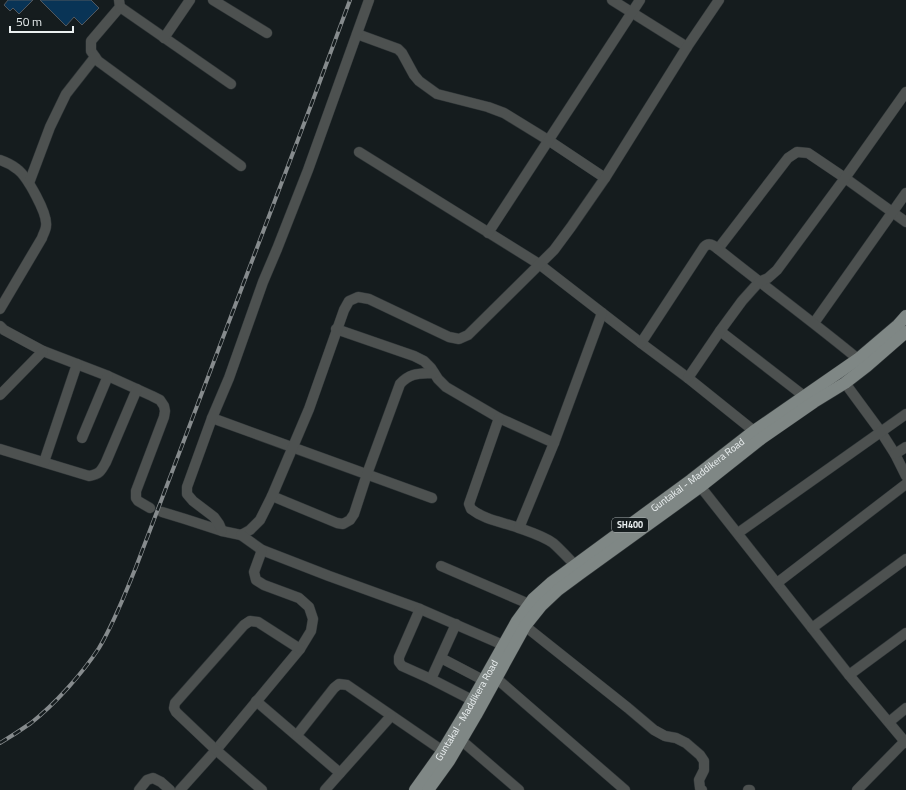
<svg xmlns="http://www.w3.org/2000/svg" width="906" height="790" font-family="'Titillium Web',sans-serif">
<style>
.building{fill:#093456;stroke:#52585e}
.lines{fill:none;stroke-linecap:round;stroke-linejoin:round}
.minor-casing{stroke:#2f3537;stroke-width:11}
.major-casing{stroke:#2f3537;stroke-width:13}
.minor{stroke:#4d5150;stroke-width:10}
.major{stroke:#7f8785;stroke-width:12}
.rail-casing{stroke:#868b8d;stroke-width:4}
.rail{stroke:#151c1e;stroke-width:2.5;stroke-dasharray:8;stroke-linecap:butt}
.labels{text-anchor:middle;stroke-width:3;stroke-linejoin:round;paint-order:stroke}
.shield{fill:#151c1e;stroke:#abb0b2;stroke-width:1}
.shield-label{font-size:9px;font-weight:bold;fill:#ebf0f1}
.street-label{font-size:10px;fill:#ebf0f1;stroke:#151c1e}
</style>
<rect width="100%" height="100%" fill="#151c1e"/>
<g class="building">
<polygon points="8,0 33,0 19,14 13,8 10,11 4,5"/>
<polygon points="40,0 91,0 99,8 82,25 74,17 66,26"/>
</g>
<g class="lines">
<defs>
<g id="minor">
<polyline points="119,0 120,7 91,41 91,51 98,61 241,166"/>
<polyline points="213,0 267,33"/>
<polyline points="612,0 687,47"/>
<polyline points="120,7 231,84"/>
<polyline points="357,34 398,49 402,53 414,75 419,81 437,94 488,107 504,113 548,140 605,178"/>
<polyline points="164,38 190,0"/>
<polyline points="359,152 539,264 641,343 688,378 754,431"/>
<path d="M0 160C6 162 12 165 17 169 27 176 48 214 46 226 46 230 43 234 42 238L0 309"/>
<polyline points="29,183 50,127 66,94 95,57"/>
<polyline points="488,233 640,0"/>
<polyline points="718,249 788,158 797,152 808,153 845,178 906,222"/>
<polyline points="814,323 906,193"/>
<polyline points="0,326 4,330 43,351 108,376 152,396 160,400 164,406 165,411 164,417 136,491 136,498 138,501 150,508"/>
<polyline points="336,329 414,356 424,361 431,368 438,379 446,387 499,418 554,443"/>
<polyline points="720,331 804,396"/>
<path d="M641 343 704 247C709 242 713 245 718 249 764 286 812 321 858 359"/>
<polyline points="688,378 720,331 742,301 759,282 768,278 777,270 845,178 906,92"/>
<polyline points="845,383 881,432 895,454 906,476"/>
<polyline points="0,395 43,351"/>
<polyline points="212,418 432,498"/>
<path d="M499 418 469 504 471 509C485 520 502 522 519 528 530 532 543 536 553 543 561 550 568 558 575 565"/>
<polyline points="82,438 108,376"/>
<path d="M0 449 89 476C100 474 101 471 106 462L137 389"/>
<polyline points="895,454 906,447"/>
<polyline points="44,462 77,364"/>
<polyline points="696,481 849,675 906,743"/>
<path d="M272 496 337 523 343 524 350 520 354 514 367 474 400 384C411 372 420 374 434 373"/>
<polyline points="162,512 185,519 222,531 241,535 250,530 260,520 272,496 309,409 344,310 349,301 358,297 369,299 449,337 459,339 468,335 554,250 571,227 605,178 687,47 719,0"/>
<polyline points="519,528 554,443 602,313"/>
<polyline points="222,531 219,524 214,517 193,501 187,494 187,487 212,418 229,378 263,282 277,249 308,170 369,0"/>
<polyline points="738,533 906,414"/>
<polyline points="241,535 262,550 329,576 420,609 503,645"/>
<polyline points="441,566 529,604"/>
<polyline points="777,583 906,484"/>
<polyline points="420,609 399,657 399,662 402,666 431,679 472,700"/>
<polyline points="525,626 628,708 654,730 665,736 676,738 686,743 700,755 704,761 704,770 699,780 700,788 702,790"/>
<polyline points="812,628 906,559"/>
<polyline points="441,658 483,680"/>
<polyline points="849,675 906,633"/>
<polyline points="496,678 625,790"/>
<polyline points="431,679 456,624"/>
<polyline points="256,701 340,773"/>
<polyline points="889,722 906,708"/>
<polyline points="297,735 334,688 339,684 347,685 443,751"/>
<polyline points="461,740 519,790"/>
<polyline points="139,790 147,780 153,778 161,782 170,790"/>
<polyline points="180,790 216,750 300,649 311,631 313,619 309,607 299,598 264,585 256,580 254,572 262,550"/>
<polyline points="262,790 216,750 176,712 174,708 175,703 244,625 250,621 258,622 300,649"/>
<polyline points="325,790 391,716"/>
<polyline points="748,790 750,790"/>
<polyline points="857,790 905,741"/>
</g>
<g id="major">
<path id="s1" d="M415 790 440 755 467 710 517 621 533 599 552 582 691 480 754 431 858 359 898 325 906 316"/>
<polyline points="428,790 449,761 476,715 525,626 541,606 558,590 581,573 700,487 762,438 814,402 845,383 867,366 906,332"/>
</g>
</defs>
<use href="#minor" class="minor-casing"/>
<use href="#major" class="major-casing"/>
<use href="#minor" class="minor"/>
<use href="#major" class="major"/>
<defs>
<path id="rail" d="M0 743C10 737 21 730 31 723 55 704 82 674 99 648 114 623 125 594 136 567L313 100 350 0"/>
</defs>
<use href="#rail" class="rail-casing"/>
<use href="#rail" class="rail"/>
</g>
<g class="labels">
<rect class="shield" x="612" y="518" width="36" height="14" rx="3"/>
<g class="shield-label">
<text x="630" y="528">SH400</text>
</g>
<g class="street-label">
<text dy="4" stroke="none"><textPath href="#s1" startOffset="431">Guntakal - Maddikera Road</textPath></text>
<text dy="4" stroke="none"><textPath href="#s1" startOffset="95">Guntakal - Maddikera Road</textPath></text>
</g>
</g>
<path d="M10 26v6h63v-6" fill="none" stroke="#ebf0f1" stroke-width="2"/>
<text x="16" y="26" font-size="12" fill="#ebf0f1" stroke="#151c1e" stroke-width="3" paint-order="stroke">50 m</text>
</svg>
